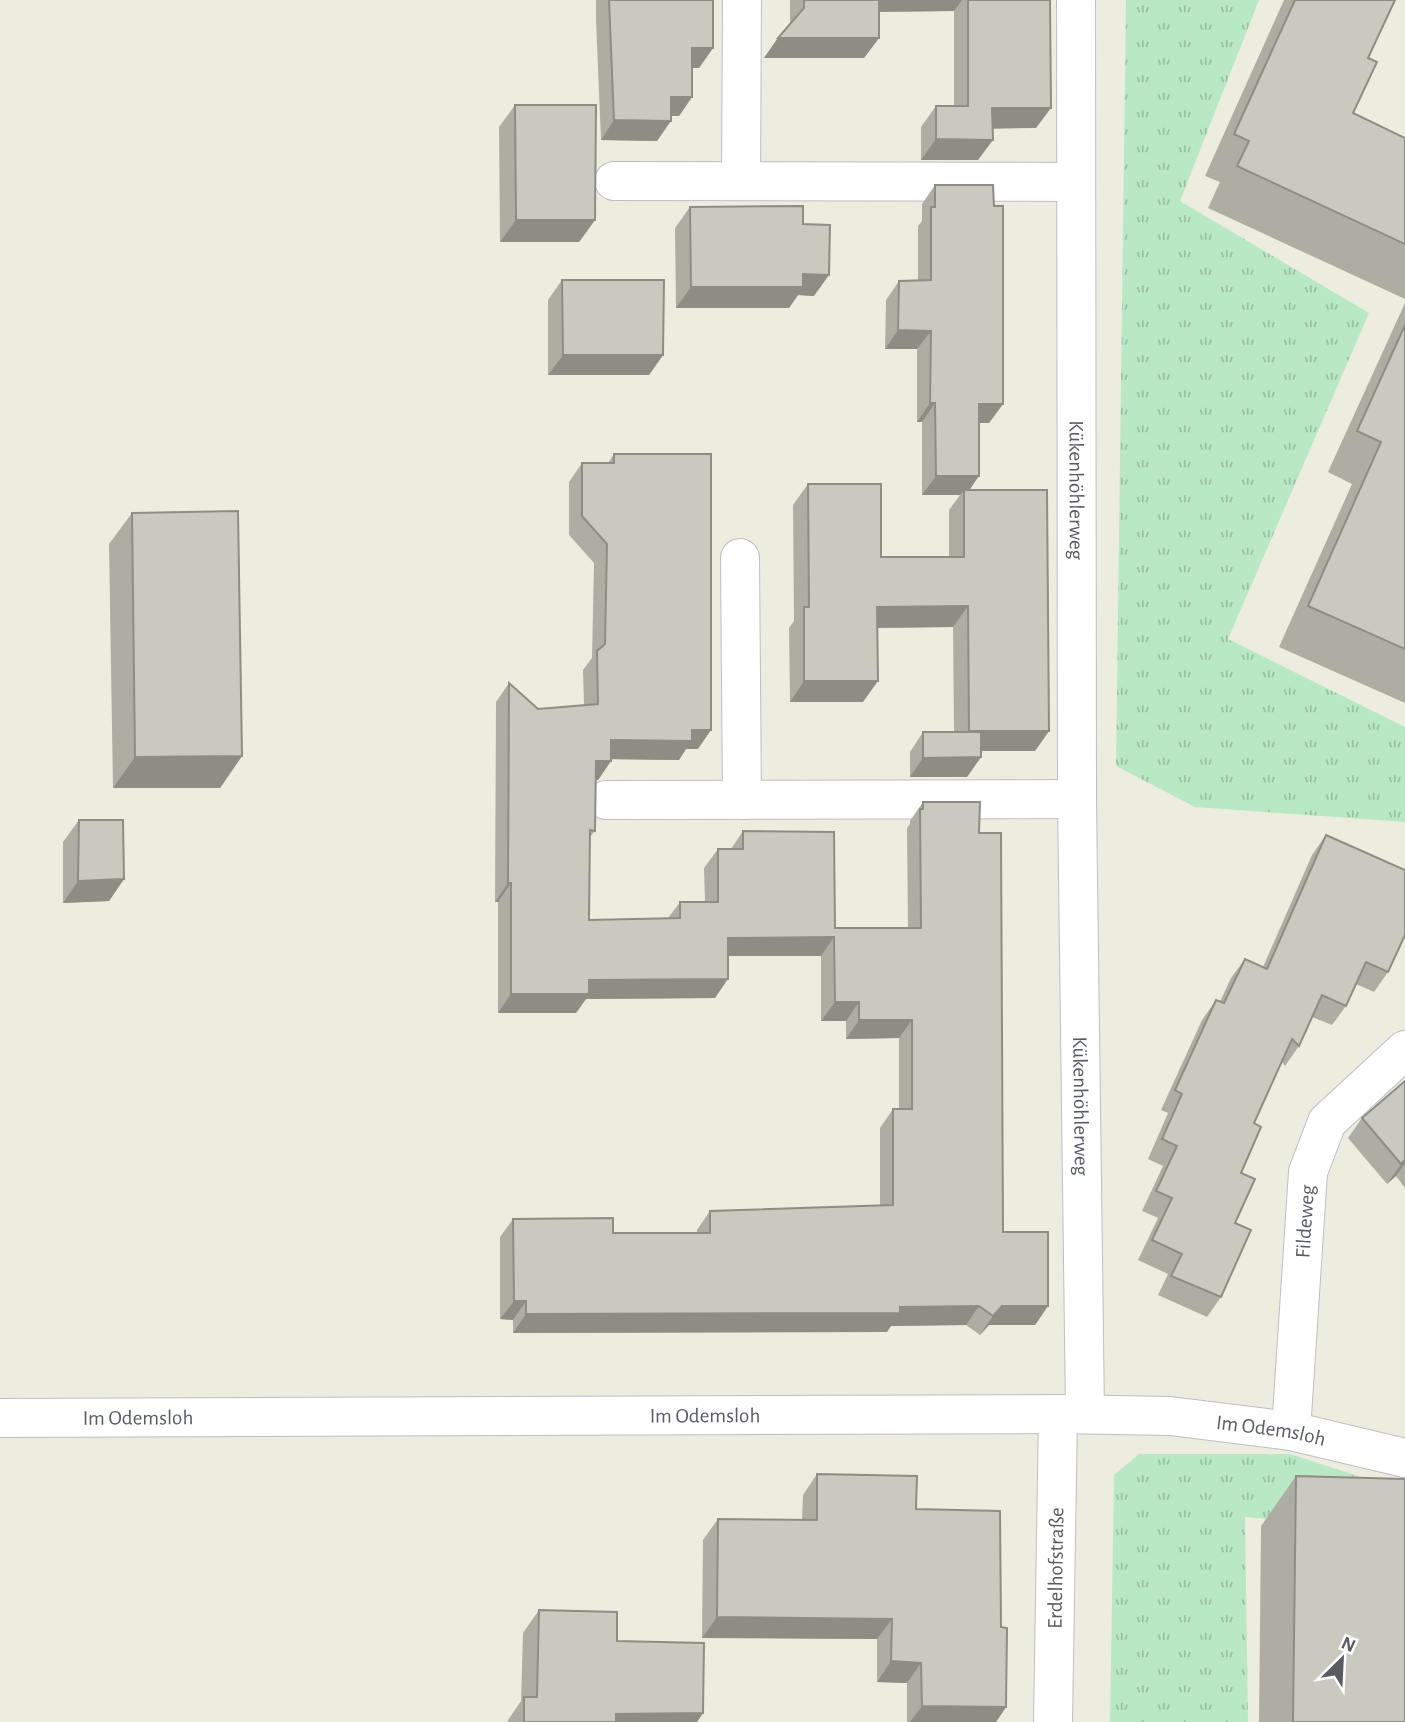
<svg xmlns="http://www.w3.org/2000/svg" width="1405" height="1722" font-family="'Alegreya Sans',sans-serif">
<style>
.grass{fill:url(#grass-tufts)}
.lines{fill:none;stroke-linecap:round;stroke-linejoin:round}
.minor-casing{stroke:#bdbec5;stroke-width:40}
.minor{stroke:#fff;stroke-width:38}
.wall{fill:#aeada4}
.shaded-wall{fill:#8d8d86}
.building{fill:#cac9bf;stroke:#8d8d86;stroke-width:2}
.labels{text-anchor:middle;stroke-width:7;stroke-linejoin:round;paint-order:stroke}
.street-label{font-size:21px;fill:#585b62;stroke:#fff}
</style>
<defs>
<pattern id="grass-tufts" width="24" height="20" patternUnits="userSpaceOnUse" patternTransform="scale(1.75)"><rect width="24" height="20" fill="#b9e8c4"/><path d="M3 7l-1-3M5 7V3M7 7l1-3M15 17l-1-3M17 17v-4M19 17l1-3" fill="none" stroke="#99bfa3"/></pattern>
</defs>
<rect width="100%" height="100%" fill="#ededdf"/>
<g class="grass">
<polygon points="1126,0 1259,0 1180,201 1369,313 1228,639 1405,727 1405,822 1195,807 1116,766"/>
<polygon points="1139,1454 1290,1454 1358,1476 1405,1495 1389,1529 1245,1517 1248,1722 1110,1722 1114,1475"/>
</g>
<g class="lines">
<defs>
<g id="minor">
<path id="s1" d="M1076 0 1077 799 1085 1414"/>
<polyline points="614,181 1076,182"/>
<polyline points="741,181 742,0"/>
<polyline points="740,558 742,800"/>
<polyline points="606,800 1077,799"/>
<path id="s2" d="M0 1418 1058 1414 1170 1416 1291 1431 1405 1458"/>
<path id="s3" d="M1291 1431 1308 1172 1327 1122 1405 1050"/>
<path id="s4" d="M1053 1722 1058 1414"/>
</g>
</defs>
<use href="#minor" class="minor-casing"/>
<use href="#minor" class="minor"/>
</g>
<g class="wall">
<polygon points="596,0 713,0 713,48 699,68 692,68 692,97 679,116 671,116 657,141 601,140 596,20"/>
<polygon points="790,0 1050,0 1036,128 992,128 978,160 921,160 921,127 936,106 954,106 954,11 879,12 879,38 864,58 764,58 778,38 790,24"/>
<polygon points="1284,0 1395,0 1368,58 1353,113 1405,138 1405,299 1208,208 1220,182 1205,176"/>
<polygon points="515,105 595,220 579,242 500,242 499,127"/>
<polygon points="935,185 1003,404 989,423 979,423 970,490 1049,731 1035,751 981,751 981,757 967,777 910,777 910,752 923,732 954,732 953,627 877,628 863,702 790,702 789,628 794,621 793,505 808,484 881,557 949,557 949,510 960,495 922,495 922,422 917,422 917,349 885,349 886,300 899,281 918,280 918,226 922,221 922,204"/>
<polygon points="690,207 803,224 814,296 798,295 789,308 676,308 675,228"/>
<polygon points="562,280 663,355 649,375 548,375 548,300"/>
<polygon points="1405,303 1405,703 1279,647 1352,484 1328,472"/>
<polygon points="614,454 698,749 686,749 679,760 611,759 611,761 598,780 596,780 595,831 590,837 589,920 668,918 680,902 705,902 704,868 718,849 731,849 743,831 835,928 908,928 907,828 910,824 910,821 923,802 979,833 1003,1232 1048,1306 1035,1325 989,1325 980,1335 966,1325 891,1326 887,1332 513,1333 513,1320 500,1319 500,1237 513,1219 613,1233 697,1233 697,1230 710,1211 880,1206 880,1128 893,1109 899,1109 899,1038 846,1039 846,1021 821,1021 821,956 728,956 715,998 586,999 576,1013 498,1013 498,902 495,902 496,702 509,683 538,709 584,705 583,670 592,658 594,563 569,535 569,482 582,463 608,463"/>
<polygon points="132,513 242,756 220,788 113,788 109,544"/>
<polygon points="79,820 124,879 109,901 63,903 63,842"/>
<polygon points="1326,835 1388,972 1374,992 1356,984 1346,1006 1332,1025 1312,1017 1299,1046 1285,1066 1282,1062 1254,1123 1241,1173 1235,1223 1221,1297 1207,1317 1158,1295 1168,1274 1138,1260 1158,1218 1142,1211 1163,1166 1148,1159 1168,1113 1161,1110 1202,1020 1216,1000 1220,1002 1231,978 1245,959 1263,967 1312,855"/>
<polygon points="1405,1081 1405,1188 1396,1176 1387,1184 1348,1138 1362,1118"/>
<polygon points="817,1474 916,1509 1001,1627 1006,1707 996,1722 907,1722 907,1683 877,1682 877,1639 702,1638 703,1540 718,1519 802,1520 803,1495"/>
<polygon points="1296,1476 1405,1722 1259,1722 1261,1526"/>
<polygon points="539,1610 617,1641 703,1713 697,1722 508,1722 508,1720 521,1701 523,1633"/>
</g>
<g class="shaded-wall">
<polygon points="873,0 962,0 954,11 865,12"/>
<polygon points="778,38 879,38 864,58 764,58"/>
<polygon points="692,48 713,48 699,68 678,68"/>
<polygon points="671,97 692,97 679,116 658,116"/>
<polygon points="992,108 1051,108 1036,128 978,129"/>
<polygon points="614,120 671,121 657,141 601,140"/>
<polygon points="936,139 993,140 978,160 921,160"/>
<polygon points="516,220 595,220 579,242 500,242"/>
<polygon points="803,274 829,275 814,296 798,295 789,308 676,308 691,287"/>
<polygon points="898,330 931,331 917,349 885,349"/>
<polygon points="563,355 663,355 649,375 548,375"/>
<polygon points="930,403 935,403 922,422 917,422"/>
<polygon points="979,404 1003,404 989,423 966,423"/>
<polygon points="936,476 979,476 966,495 964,490 960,495 922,495"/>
<polygon points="968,606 953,627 863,628 877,607"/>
<polygon points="804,681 878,681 863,702 790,702"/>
<polygon points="692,730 711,730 698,749 686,749 679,760 598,759 611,740"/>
<polygon points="969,731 1049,731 1035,751 954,751"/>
<polygon points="242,756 220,788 113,788 135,757"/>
<polygon points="981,757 967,777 910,777 923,758"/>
<polygon points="596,761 611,761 598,780 583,779"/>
<polygon points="124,879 109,901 63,903 78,881"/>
<polygon points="508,883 511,883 498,902 495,902"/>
<polygon points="834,937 821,956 715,956 728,938"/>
<polygon points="728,979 715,998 586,999 576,1013 498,1013 511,994 589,980"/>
<polygon points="835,1002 859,1002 846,1021 821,1021"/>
<polygon points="859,1020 912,1020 899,1038 846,1039"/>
<polygon points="1405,1160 1405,1163 1396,1176 1387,1184 1401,1164"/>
<polygon points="514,1301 526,1301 513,1320 500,1319"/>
<polygon points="979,1306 966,1325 891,1326 887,1332 513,1333 526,1314"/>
<polygon points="1002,1306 1048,1306 1035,1325 989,1325 980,1335 993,1316"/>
<polygon points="717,1617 892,1619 877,1639 702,1638"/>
<polygon points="891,1661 921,1663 907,1683 877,1682"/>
<polygon points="922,1706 1006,1707 996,1722 910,1722"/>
<polygon points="703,1713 697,1722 611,1722 616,1714"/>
</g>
<g class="building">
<polygon points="609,0 713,0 713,48 692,48 692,97 671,97 671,121 614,120"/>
<polygon points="804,0 879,0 879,38 778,38 804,8"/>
<polygon points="968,0 1050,0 1051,108 992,108 993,140 936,139 936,106 968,106"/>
<polygon points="1295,0 1395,0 1368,58 1377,62 1353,113 1405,138 1405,244 1237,166 1249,141 1234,134"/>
<polygon points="515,105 596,105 595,220 516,220"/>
<polygon points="935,185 993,185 994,206 1003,206 1003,404 979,404 979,476 936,476 935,403 930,403 931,331 898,330 899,281 931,280 931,207 935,207"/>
<polygon points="803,206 803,224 830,225 829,275 803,274 803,287 691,287 690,207"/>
<polygon points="562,280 664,280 663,355 563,355"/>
<polygon points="1405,325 1405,649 1308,606 1381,442 1357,431"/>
<polygon points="614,454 711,454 711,730 692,730 692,741 611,740 611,761 596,761 595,831 590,830 589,920 680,918 680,902 718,902 718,849 743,849 743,831 834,832 835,928 921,928 920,809 923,809 923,802 980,802 979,833 1001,833 1003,1232 1048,1232 1048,1306 1002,1306 993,1316 979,1306 900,1307 900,1313 526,1314 526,1301 514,1301 513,1219 613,1218 613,1233 710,1233 710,1211 893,1205 893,1109 912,1109 912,1020 859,1020 859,1002 835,1002 834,937 728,938 728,979 589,980 589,994 511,994 511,883 508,883 509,683 538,709 598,704 597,651 605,644 607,544 582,516 582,463 614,463"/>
<polygon points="808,484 881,484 881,557 964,557 964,490 1047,490 1049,731 969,731 968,606 877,607 878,681 804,681 804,607 809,607"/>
<polygon points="238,511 242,756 135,757 132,513"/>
<polygon points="923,732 981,732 981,757 923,758"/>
<polygon points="79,820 123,820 124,879 78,881"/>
<polygon points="1326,835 1405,870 1405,935 1388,972 1366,962 1346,1006 1322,995 1299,1046 1292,1039 1254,1123 1261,1127 1241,1173 1255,1179 1235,1223 1251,1230 1221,1297 1171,1276 1182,1254 1152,1240 1172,1198 1156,1191 1177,1146 1162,1139 1182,1094 1175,1090 1216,1000 1224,1003 1245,959 1267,969"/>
<polygon points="1405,1081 1405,1160 1401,1164 1362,1118"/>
<polygon points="817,1474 917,1476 916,1509 1000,1511 1001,1627 1007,1628 1006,1707 922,1706 921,1663 891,1661 892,1619 717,1617 718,1519 817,1520"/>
<polygon points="1296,1476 1405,1479 1405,1722 1293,1722"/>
<polygon points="539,1610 617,1612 617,1641 704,1643 703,1713 616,1714 616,1722 524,1722 524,1697 537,1697"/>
</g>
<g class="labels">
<g class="street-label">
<text dy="7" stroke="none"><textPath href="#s1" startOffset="490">Kükenhöhlerweg</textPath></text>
<text dy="7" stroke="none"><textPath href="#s1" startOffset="1106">Kükenhöhlerweg</textPath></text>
<text dy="7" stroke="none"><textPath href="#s3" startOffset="210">Fildeweg</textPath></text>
<text dy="7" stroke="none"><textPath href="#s2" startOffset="705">Im Odemsloh</textPath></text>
<text dy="7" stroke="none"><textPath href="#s2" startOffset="138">Im Odemsloh</textPath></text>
<text dy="7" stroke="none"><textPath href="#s2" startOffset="1272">Im Odemsloh</textPath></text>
<text dy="7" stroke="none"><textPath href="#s4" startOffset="154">Erdelhofstraße</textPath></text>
</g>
</g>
<g transform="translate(1342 1659) rotate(24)" stroke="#ffffff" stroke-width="5" paint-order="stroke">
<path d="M0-5L12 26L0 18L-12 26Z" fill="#585b62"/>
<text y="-10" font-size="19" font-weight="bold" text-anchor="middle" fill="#585b62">N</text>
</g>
</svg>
